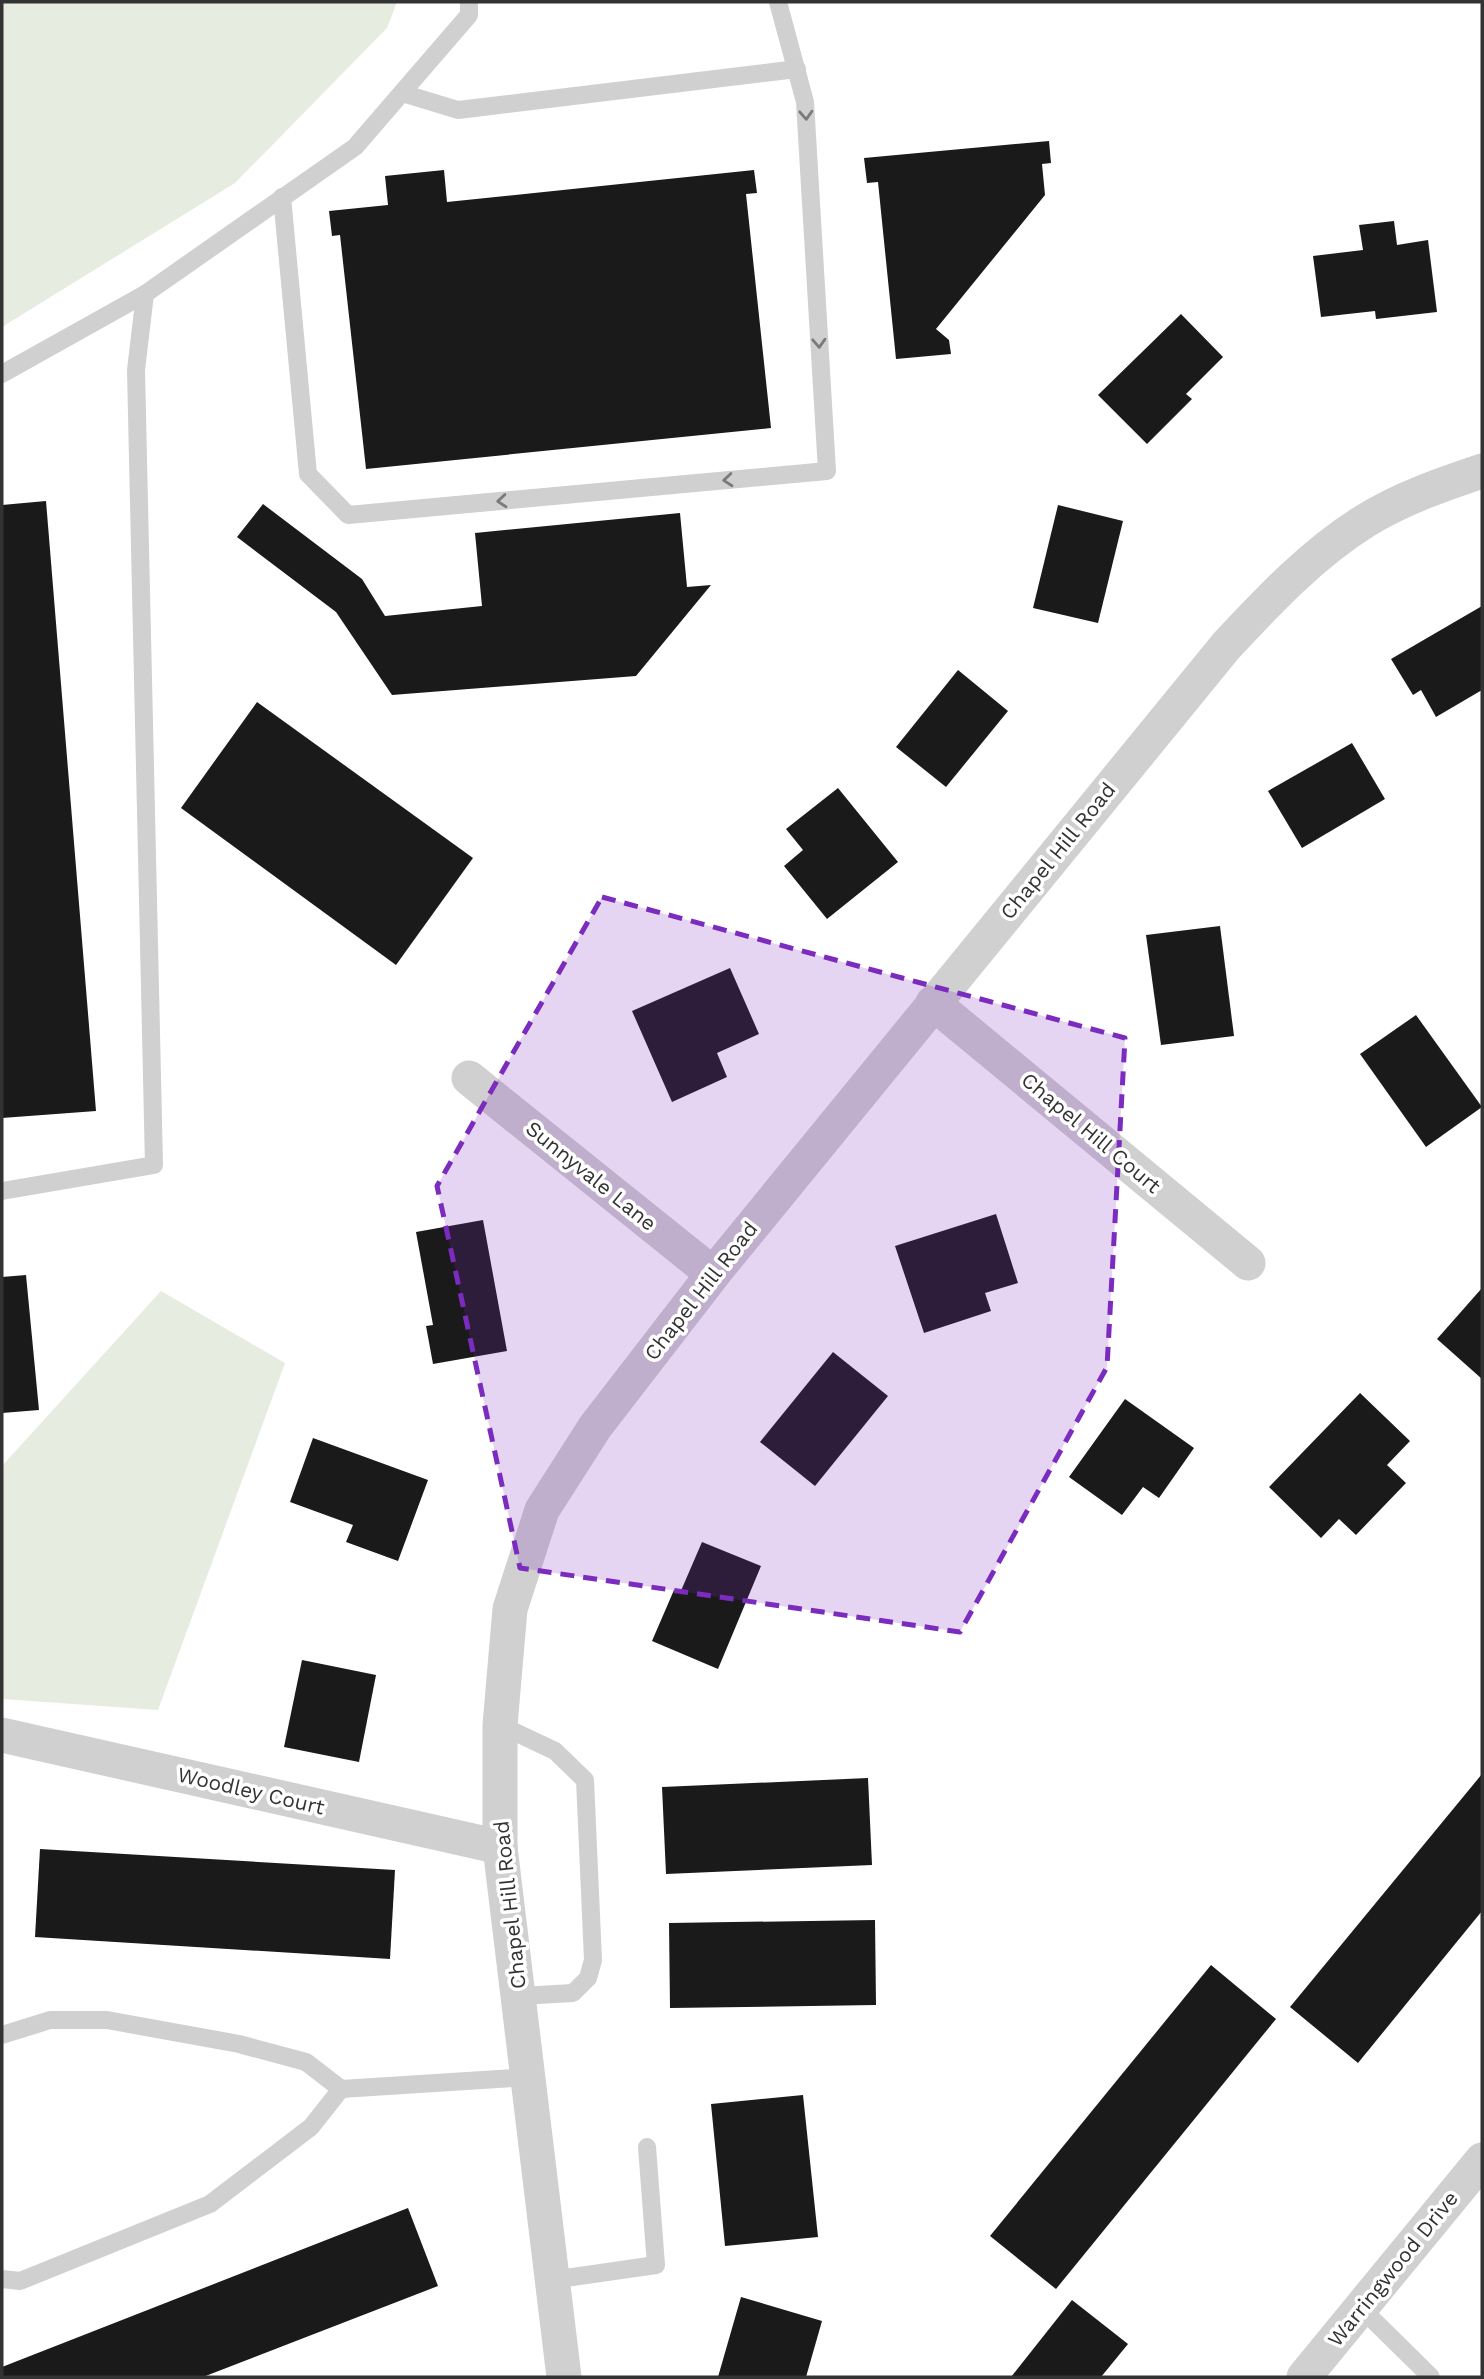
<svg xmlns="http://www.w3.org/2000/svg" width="1484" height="2379" font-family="'Work Sans',sans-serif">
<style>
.green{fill:#e6ecdf}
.building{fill:#1a1a1a}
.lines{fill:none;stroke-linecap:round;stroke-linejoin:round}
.lane{stroke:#d0d0d0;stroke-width:18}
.street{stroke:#d0d0d0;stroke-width:35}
.oneway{stroke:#7a7a7a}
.marked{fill:#7b2cbf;fill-opacity:0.2;stroke:#7b2cbf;stroke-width:5;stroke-dasharray:14 9;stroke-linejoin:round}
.labels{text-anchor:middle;stroke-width:7;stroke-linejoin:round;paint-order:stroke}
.street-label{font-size:21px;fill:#333;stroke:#fff}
</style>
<rect width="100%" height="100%" fill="#fff"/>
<g class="green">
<polygon points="2,2 397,2 387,28 235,183 2,327"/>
<polygon points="161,1291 285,1363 158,1710 2,1699 2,1466"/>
</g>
<g class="building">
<polygon points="1049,141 1051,163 1042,164 1045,195 936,329 949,340 951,354 896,359 878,182 867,183 864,158"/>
<polygon points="444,170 447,202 754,170 757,193 746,194 771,428 366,469 340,235 332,236 329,211 388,205 385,176"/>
<polygon points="1394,221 1397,245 1428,240 1437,312 1376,319 1375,311 1321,317 1313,256 1363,250 1359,225"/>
<polygon points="1181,314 1223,357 1186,394 1192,399 1147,444 1098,395"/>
<polygon points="46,501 96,1111 2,1118 2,505"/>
<polygon points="263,504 362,579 385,616 482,606 475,533 680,513 687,587 711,585 636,676 392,695 336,612 237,537"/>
<polygon points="1058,505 1123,521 1098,623 1033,608"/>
<polygon points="1482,606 1482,690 1436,717 1421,690 1413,695 1391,659"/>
<polygon points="958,670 1008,711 946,787 896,747"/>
<polygon points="257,702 473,858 396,965 181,808"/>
<polygon points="1352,743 1385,799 1302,848 1268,791"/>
<polygon points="838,788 898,862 827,919 784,866 803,850 786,829"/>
<polygon points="1220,926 1234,1036 1161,1045 1146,935"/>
<polygon points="730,968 759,1034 717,1053 727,1077 672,1102 632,1011"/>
<polygon points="1416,1015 1482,1107 1426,1147 1360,1054"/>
<polygon points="996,1214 1018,1283 985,1293 991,1311 924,1333 895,1246"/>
<polygon points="483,1220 507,1351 433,1364 426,1326 433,1325 416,1232"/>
<polygon points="26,1275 39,1410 2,1413 2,1277"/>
<polygon points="1482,1288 1482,1379 1437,1339"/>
<polygon points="833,1352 888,1396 815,1486 760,1442"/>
<polygon points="1360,1393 1410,1441 1387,1465 1406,1483 1356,1535 1339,1519 1321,1538 1269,1487"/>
<polygon points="1125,1399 1194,1448 1159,1498 1143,1487 1122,1515 1069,1477"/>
<polygon points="313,1438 428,1480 398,1561 346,1542 353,1525 290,1502"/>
<polygon points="702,1542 761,1566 718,1669 652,1641 674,1590 680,1593"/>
<polygon points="302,1660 376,1675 359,1762 284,1747"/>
<polygon points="1482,1774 1482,1911 1358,2063 1290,2007"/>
<polygon points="868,1778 872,1865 666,1874 662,1787"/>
<polygon points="40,1849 395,1870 390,1959 35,1937"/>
<polygon points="875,1920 876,2005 670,2008 669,1923"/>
<polygon points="1211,1965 1276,2019 1056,2289 990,2236"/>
<polygon points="803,2095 818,2237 725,2246 711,2104"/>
<polygon points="408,2208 438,2286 203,2377 2,2377 2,2367"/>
<polygon points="741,2297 822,2321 806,2377 718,2377"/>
<polygon points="1072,2300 1128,2344 1101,2377 1011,2377"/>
</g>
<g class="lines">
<g class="lane">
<polyline points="402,93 458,110 797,69"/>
<polyline points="282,197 308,474 348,515 827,471 805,102 778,2"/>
<polyline points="2,374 145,294"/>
<polyline points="2,1191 154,1165 136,370 145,294 355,147 469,15 469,2"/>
<polyline points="500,1725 555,1751 585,1780 593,1960 588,1978 573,1993 520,1996"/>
<polyline points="2,2035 50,2020 107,2020 239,2044 306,2062 341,2089 528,2077"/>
<polyline points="2,2279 20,2281 210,2204 311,2127 341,2089"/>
<polyline points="552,2280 656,2265 647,2147"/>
<polyline points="1361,2308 1431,2377"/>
</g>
<g class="street">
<polyline points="933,1003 1248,1263"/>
<polyline points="469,1078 713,1274"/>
<polyline points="2,1735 500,1847"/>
<path d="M564 2377 500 1847V1725L510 1609 542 1510 595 1427 713 1274 1226 646C1268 601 1312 554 1365 521 1400 499 1443 484 1482 471"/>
<polyline points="1304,2377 1482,2160"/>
</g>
</g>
<defs><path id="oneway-chevron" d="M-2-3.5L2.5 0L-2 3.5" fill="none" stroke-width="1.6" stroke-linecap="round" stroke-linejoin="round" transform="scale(1.75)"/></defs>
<g class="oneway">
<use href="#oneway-chevron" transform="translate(806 115) rotate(87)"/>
<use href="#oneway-chevron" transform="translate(819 343) rotate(87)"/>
<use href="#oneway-chevron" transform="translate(728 480) rotate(175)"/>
<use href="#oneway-chevron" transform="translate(502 501) rotate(175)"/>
</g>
<path class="marked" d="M602 897 1125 1038 1107 1367 960 1632 520 1568 437 1186Z"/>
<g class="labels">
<g class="street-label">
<text transform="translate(1058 851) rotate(-51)" y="7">Chapel Hill Road</text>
<text transform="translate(1091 1133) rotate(40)" y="7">Chapel Hill Court</text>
<text transform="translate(591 1176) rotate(39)" y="7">Sunnyvale Lane</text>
<text transform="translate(701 1291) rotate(-52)" y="7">Chapel Hill Road</text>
<text transform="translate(251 1791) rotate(13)" y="7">Woodley Court</text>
<text transform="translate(510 1905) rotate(-96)" y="7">Chapel Hill Road</text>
<text transform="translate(1393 2269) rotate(-51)" y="7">Warringwood Drive</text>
</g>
</g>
<rect width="1484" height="2379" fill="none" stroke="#333333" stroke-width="7"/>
</svg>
